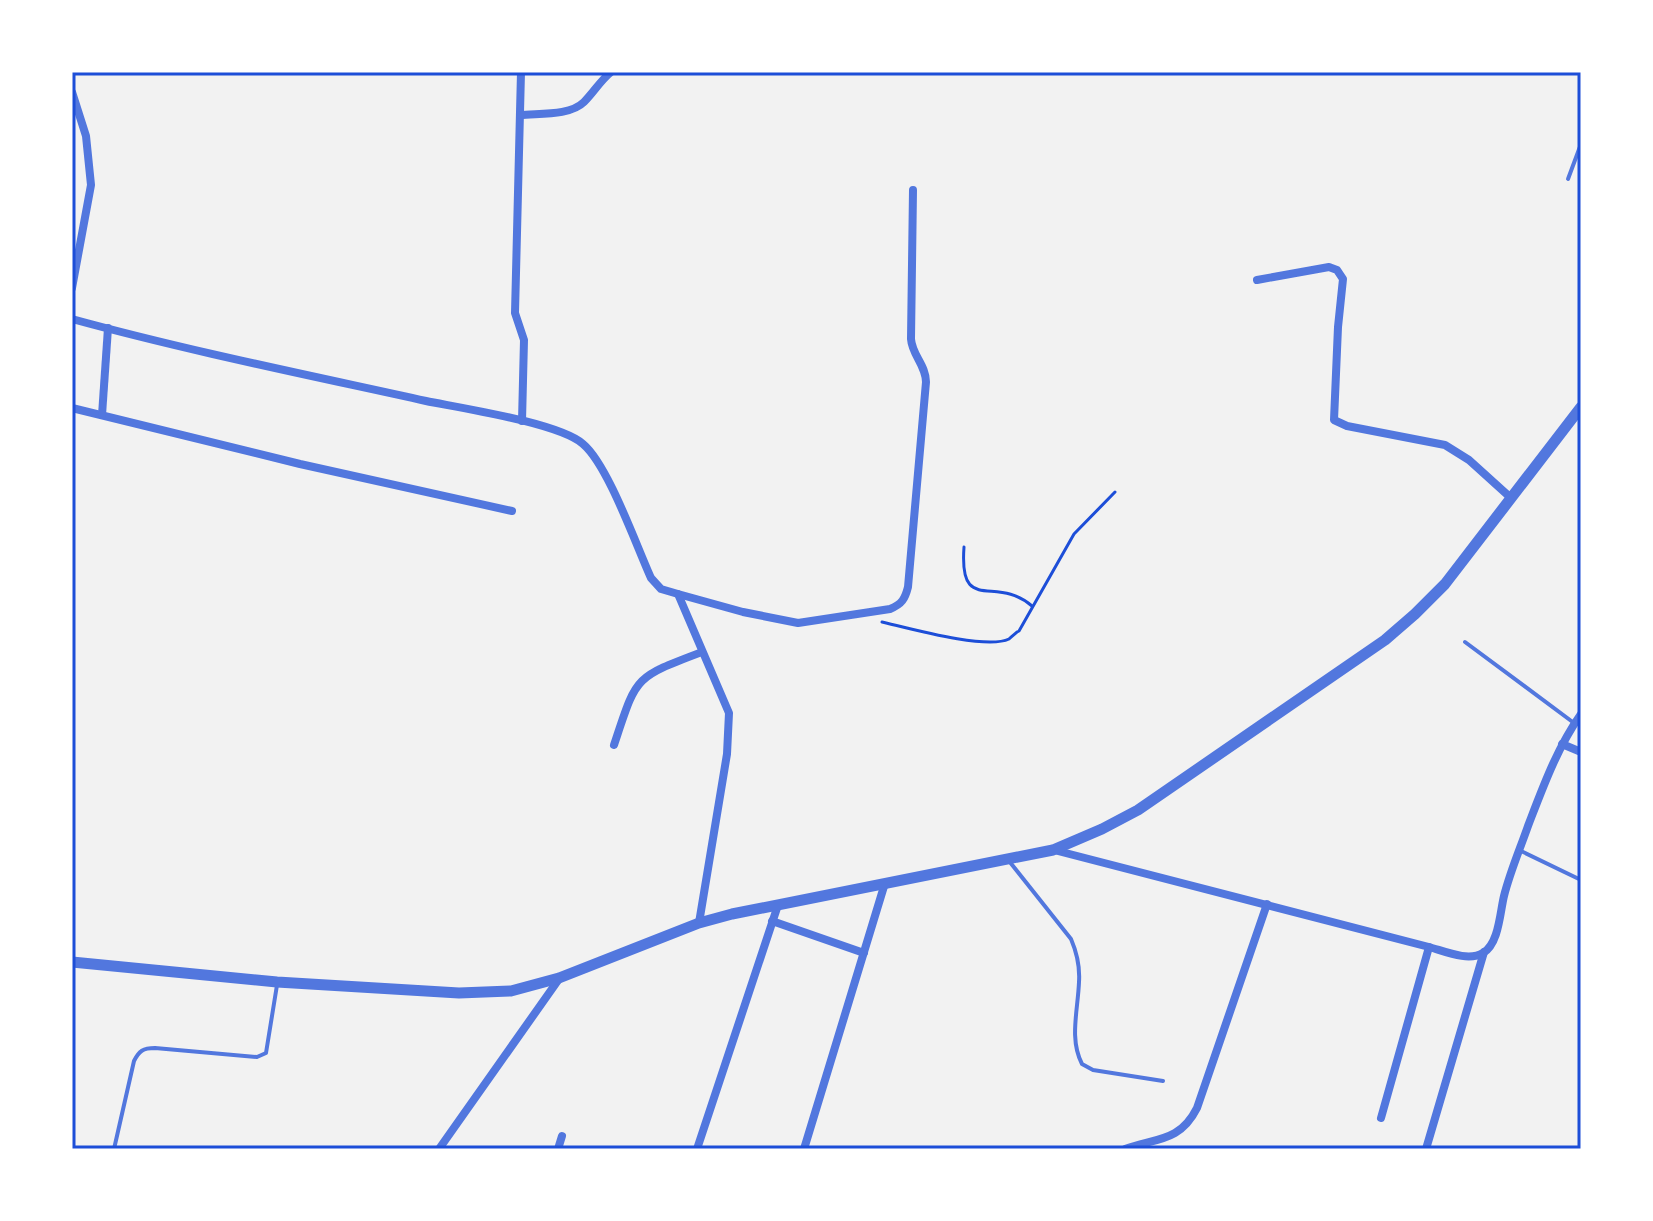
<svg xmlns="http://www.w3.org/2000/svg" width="1653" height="1221" font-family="Karla,sans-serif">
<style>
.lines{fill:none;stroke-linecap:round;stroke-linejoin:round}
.path{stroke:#1d4ed8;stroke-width:3}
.service{stroke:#5277de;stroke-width:4}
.minor{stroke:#5277de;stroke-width:8}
.tertiary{stroke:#5277de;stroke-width:11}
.neatline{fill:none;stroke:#1d4ed8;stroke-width:3}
</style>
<rect width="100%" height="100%" fill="#f2f2f2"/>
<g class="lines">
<g class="path">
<path d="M964 547C959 616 995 574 1032 606"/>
<path d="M882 622C908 628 986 650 1009 639 1010 638 1018 631 1019 631L1074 534 1115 492"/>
</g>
<g class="service">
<polyline points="1568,179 1581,144"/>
<polyline points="1465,642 1574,723"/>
<polyline points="1519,850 1581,880"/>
<path d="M1009 861 1071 939C1077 953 1080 967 1079 982 1078 1010 1069 1039 1082 1064L1093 1070 1163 1081"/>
<path d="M114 1149 134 1061C139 1051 143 1048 155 1048L257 1057 266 1053 277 985"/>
</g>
<g class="minor">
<polyline points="521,72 515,313 524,340 522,421"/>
<polyline points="72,92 86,136 91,185 72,288"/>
<path d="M520 115C539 113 570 116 584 102 594 92 600 81 611 72"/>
<polyline points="1257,280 1329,267 1337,270 1343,279 1338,327 1334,420 1347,426 1445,445 1469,460 1511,498"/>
<path d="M72 319C189 351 308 375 426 401 461 408 559 423 583 444 608 465 636 545 651 578L661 589 678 594 729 713 727 754 699 923"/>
<polyline points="72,408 300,464 512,511"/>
<polyline points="102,415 108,328"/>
<path d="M678 594 743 612 798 623 890 609C902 604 905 599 908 587L926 382C926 365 912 355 911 339L913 190"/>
<polyline points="1562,744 1581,752"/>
<path d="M614 745C637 676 633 678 702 652"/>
<path d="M1054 850 1429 947C1444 951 1468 962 1483 953 1499 944 1500 912 1504 896 1510 872 1520 849 1528 826 1543 787 1557 748 1581 714"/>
<polyline points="772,921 864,953"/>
<polyline points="1381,1118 1429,947"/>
<polyline points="439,1149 559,979"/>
<polyline points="558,1149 562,1136"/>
<polyline points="697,1149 778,905"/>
<polyline points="804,1149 885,883"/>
<path d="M1125 1149C1156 1138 1180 1142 1197 1108L1267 904"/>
<polyline points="1426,1149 1484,952"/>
</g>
<polyline class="tertiary" points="72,962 277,982 459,993 511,991 559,978 699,923 732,914 1053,850 1102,829 1138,810 1385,640 1415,614 1445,584 1581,407"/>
</g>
<rect width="1653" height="1221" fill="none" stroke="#ffffff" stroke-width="148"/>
<rect x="74" y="74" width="1505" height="1073" class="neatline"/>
</svg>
